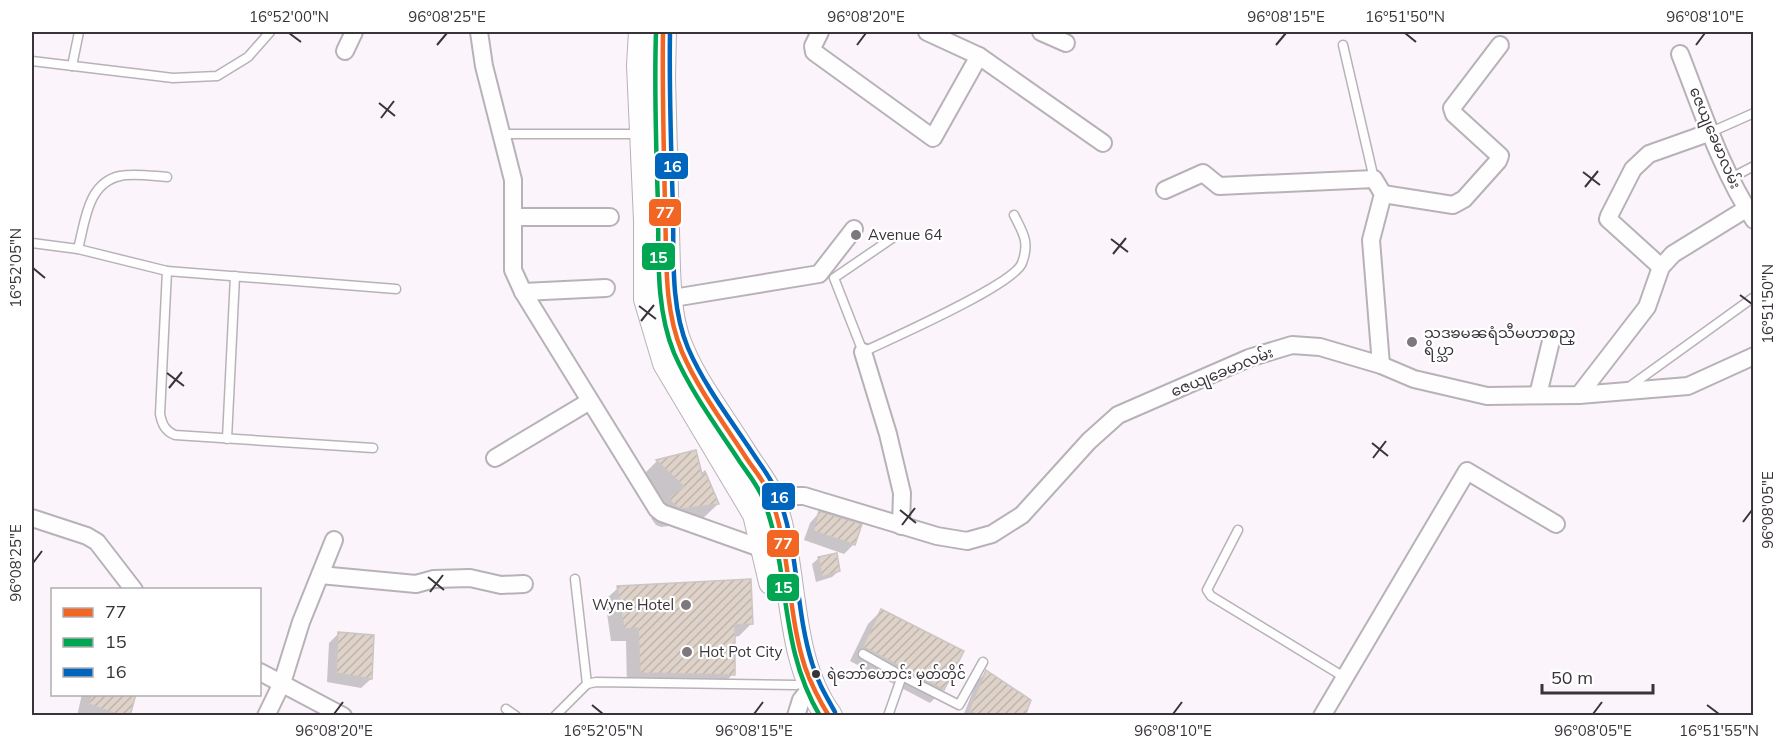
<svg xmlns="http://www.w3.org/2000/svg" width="1785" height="747" font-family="Mulish,'Noto Sans Myanmar',sans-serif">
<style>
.shadow{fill:#0003}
.building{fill:url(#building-hatch);stroke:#cbc6c5;stroke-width:1.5}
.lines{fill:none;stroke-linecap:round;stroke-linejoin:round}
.lane-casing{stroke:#b8b2b8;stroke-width:11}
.street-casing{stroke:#b8b2b8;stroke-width:20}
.primary-casing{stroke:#b8b2b8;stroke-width:28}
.lane{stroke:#fefefe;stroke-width:8}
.street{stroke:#fefefe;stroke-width:16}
.primary{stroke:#fefefe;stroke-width:26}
.bus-1-casing{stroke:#fff;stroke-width:9}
.bus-2-casing{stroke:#fff;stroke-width:9}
.bus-3-casing{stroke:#fff;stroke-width:9}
.bus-1{stroke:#f26522;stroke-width:4.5}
.bus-2{stroke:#00a651;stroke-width:4.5}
.bus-3{stroke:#0065bd;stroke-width:4.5}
.ticks{fill:none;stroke:#39333a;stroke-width:2}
.poi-dot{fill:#7d777e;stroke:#fff;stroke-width:2}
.bus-dot{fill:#39333a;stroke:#fff;stroke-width:2}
.labels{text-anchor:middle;stroke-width:4.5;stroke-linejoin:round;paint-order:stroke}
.bus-label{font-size:14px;fill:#39333a;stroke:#fff;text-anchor:start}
.street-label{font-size:15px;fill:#39333a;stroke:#fff}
.poi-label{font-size:15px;fill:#39333a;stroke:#fff;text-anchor:start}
.line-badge{stroke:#fff;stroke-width:2}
.badge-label{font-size:16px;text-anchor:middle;font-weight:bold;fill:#fff}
.neatline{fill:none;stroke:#39333a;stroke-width:2}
.ticks-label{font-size:15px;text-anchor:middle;fill:#39333a}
</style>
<defs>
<pattern id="building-hatch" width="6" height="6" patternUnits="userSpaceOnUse" patternTransform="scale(1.5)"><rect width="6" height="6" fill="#ded2c9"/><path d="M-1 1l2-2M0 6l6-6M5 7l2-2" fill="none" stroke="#bfb5ad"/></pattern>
</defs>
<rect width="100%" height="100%" fill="#fbf5fb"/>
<g class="shadow">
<polygon points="657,461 701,476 718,504 699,522 661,527 656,525 651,518 664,504 639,479"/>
<polygon points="819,513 854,544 844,554 804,540 810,523"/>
<polygon points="819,558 839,571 832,577 816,582 812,564"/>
<polygon points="618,588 752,623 739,636 734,637 733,674 720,687 627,686 626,641 611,641 605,600"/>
<polygon points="881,611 943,690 930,703 850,661 868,624"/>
<polygon points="339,633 371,679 361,688 327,682 329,643"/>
<polygon points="987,672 1023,716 963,716 977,681"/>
<polygon points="82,694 135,694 128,716 77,716"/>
</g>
<g class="building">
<polygon points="696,450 702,474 705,471 719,504 681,509 675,506 668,498 684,487 656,460"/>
<polygon points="819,511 862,524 855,545 813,531"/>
<polygon points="837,553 840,571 822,577 818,557"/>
<polygon points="751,579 753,624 735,625 735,675 640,673 638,628 624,629 617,586"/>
<polygon points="881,609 964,651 944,690 866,648 862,648"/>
<polygon points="338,632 374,635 372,679 336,673"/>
<polygon points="986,670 1031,700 1025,716 978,716 969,710"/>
<polygon points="91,694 136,694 130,716 121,716 89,704"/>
</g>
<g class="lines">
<defs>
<g id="lane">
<polyline points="1343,45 1374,179"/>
<polyline points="32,61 173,78 217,76 248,57 270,32"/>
<polyline points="72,66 79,32"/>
<polyline points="1711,132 1754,113"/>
<polyline points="502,134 639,134"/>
<polyline points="1731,178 1754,166"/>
<path d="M894 237 834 278 863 352C890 339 1014 285 1022 263 1030 242 1023 233 1014 215"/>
<polyline points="32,243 78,249 167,271 396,289"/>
<path d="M78 249C85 223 87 183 120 176 134 173 152 176 167 177"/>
<path d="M167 271 160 414C162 424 165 431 175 435L373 448"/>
<polyline points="1629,387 1754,297"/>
<polyline points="227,439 235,276"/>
<polyline points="1238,530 1207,590 1211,596 1344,677"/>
<polyline points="575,579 587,684"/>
<polyline points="863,654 902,676"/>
<polyline points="506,709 516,716"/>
<polyline points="555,716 587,684 596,682 796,685"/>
<polyline points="888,716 902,676 959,705 983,662"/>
</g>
<g id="street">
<polyline points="479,32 484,66 513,180 513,270 523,292 657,509 662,513 766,550"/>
<polyline points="820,32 813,46 814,52 933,138 979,56"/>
<polyline points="927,32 979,56 1103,143"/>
<polyline points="1041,32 1066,43"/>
<polyline points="345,51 354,32"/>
<path d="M1680 54C1702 110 1721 170 1754 220"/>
<polyline points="1165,190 1203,173 1219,186 1374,179 1383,194 1371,240 1381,365"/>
<polyline points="1383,194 1453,205 1464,199 1498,161 1500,156 1454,114 1452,108 1500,45"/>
<polyline points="514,217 610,217"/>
<polyline points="1661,267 1608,219 1609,216 1633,169 1649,154 1711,132"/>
<polyline points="523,292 606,288"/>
<polyline points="661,300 819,274 854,229"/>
<polyline points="863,352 888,434 902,493 901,526"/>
<polyline points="1538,395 1551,341"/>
<polyline points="1579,395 1647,307 1661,267 1673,254 1746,209"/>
<polyline points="495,458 590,401"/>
<polyline points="762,499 770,496 804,496 937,536 967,541 992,534 1022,515 1089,441 1118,415 1249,358 1292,345 1320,347 1381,365 1414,379 1487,396 1579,395 1688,386 1754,356"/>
<polyline points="32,518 87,536 97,542 134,590"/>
<polyline points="320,575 416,584 434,579 470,578 501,585 524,584"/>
<polyline points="260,672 343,716"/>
<polyline points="266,716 282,683 301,622 334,540"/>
<polyline points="796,716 801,700 812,687"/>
<polyline points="1322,716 1467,471 1556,524"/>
</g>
<g id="primary">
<polyline points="642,32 640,65 647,220 647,299 666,363 756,514 772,582"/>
<path d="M663 32 662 77 667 269C668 292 669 315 676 337 690 378 719 414 742 451 751 466 764 481 771 497 797 565 784 655 829 716"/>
</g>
</defs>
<use href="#lane" class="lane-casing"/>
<use href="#street" class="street-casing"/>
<use href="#primary" class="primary-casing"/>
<use href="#lane" class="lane"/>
<use href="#street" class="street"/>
<use href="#primary" class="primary"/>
<defs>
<path id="bus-1" d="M663 32C662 91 664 150 665 209 667 256 663 307 682 352 698 389 723 422 745 456 754 470 766 483 771 498 791 552 787 612 805 667 811 684 819 700 829 716"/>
<path id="bus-2" d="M656 32C654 90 656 147 658 205 659 254 655 307 674 353 691 392 717 427 740 462 749 475 759 487 764 501 791 574 778 645 820 716"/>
<path id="bus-3" d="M670 32C669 91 671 150 673 209 674 255 670 305 688 348 704 385 730 419 752 452 761 466 772 479 778 495 799 549 795 609 812 663 817 681 826 696 835 712"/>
</defs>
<use href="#bus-1" class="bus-1-casing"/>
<use href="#bus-2" class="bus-2-casing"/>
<use href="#bus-3" class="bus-3-casing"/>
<use href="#bus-1" class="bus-1"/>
<use href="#bus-2" class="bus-2"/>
<use href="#bus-3" class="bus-3"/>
</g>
<path class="ticks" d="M289 33 301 42M1405 33 1416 42M437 45 447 33M857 45 866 33M1276 45 1286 33M1696 45 1705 33M379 103 395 116M381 118 394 101M1583 172 1600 185M1585 187 1598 171M1111 239 1128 252M1113 254 1126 238M33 268 45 278M1740 295 1752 304M639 306 656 319M641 321 654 305M167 373 184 386M169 388 182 372M1372 443 1388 456M1373 458 1386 441M900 510 916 523M1743 522 1752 510M902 525 915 508M33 563 42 551M428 577 444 590M430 592 443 575M592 705 603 714M1707 705 1719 714M334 714 343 702M754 714 763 702M1173 714 1182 702M1593 714 1602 702"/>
<g class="poi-dot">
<circle cx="856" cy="235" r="6"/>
<circle cx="1412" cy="342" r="6"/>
<circle cx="686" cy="605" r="6"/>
<circle cx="687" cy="652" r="6"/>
</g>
<circle class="bus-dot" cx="816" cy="674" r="5"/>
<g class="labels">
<g class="bus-label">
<text x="827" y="679">ရဲဘော်ဟောင်း မှတ်တိုင်</text>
</g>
<g class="street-label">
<text transform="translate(1715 138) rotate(67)" y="5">ဇေယျခေမာလမ်း</text>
<text transform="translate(1222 372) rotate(-22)" y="5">ဇေယျခေမာလမ်း</text>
</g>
<g class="poi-label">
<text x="868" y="240">Avenue 64</text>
<text x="1424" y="338">သဒၶမၼရံသီမဟာစည္<tspan x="1424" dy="17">ရိပ္သာ</tspan></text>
<text x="674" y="610" text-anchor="end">Wyne Hotel</text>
<text x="699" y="657">Hot Pot City</text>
</g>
</g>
<g class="line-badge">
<rect x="654" y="152" width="35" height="28" rx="6" fill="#0065bd"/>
<rect x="648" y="198" width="34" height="29" rx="6" fill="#f26522"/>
<rect x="641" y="242" width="35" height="29" rx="6" fill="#00a651"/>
<rect x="761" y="482" width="35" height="29" rx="6" fill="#0065bd"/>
<rect x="766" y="529" width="34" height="29" rx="6" fill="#f26522"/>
<rect x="766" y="573" width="34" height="29" rx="6" fill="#00a651"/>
</g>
<g class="badge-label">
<text x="672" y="172">16</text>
<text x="665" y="218">77</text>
<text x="658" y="263">15</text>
<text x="779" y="503">16</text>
<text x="783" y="549">77</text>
<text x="783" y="593">15</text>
</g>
<rect width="1785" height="747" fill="none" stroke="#ffffff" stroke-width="66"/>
<rect x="51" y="588" width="210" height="108" fill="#ffffff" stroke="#b0adb0" stroke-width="1.5"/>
<rect x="63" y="608" width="30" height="9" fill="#f26522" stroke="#b0adb0" stroke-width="1.5"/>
<text x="105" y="618" font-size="18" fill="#39333a">77</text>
<rect x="63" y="638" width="30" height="9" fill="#00a651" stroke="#b0adb0" stroke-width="1.5"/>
<text x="105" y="648" font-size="18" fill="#39333a">15</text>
<rect x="63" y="668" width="30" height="9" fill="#0065bd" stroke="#b0adb0" stroke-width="1.5"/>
<text x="105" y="678" font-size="18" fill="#39333a">16</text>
<path d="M1542 684v9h111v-9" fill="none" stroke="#39333a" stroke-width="3"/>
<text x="1551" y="684" font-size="18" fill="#39333a" stroke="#ffffff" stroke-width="4.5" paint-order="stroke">50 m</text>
<rect x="33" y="33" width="1719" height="681" class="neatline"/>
<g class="ticks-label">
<text x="289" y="22">16°52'00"N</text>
<text x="447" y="22">96°08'25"E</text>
<text x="866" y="22">96°08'20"E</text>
<text x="1286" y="22">96°08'15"E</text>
<text x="1405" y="22">16°51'50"N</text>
<text x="1705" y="22">96°08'10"E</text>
<text transform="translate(16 268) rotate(-90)" y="5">16°52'05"N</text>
<text transform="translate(1768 304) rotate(-90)" y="5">16°51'50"N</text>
<text transform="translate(1768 510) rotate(-90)" y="5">96°08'05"E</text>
<text transform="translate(16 563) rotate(-90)" y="5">96°08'25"E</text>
<text x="334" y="736">96°08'20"E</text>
<text x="603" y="736">16°52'05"N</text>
<text x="754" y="736">96°08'15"E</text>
<text x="1173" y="736">96°08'10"E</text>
<text x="1593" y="736">96°08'05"E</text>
<text x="1719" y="736">16°51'55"N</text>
</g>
</svg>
